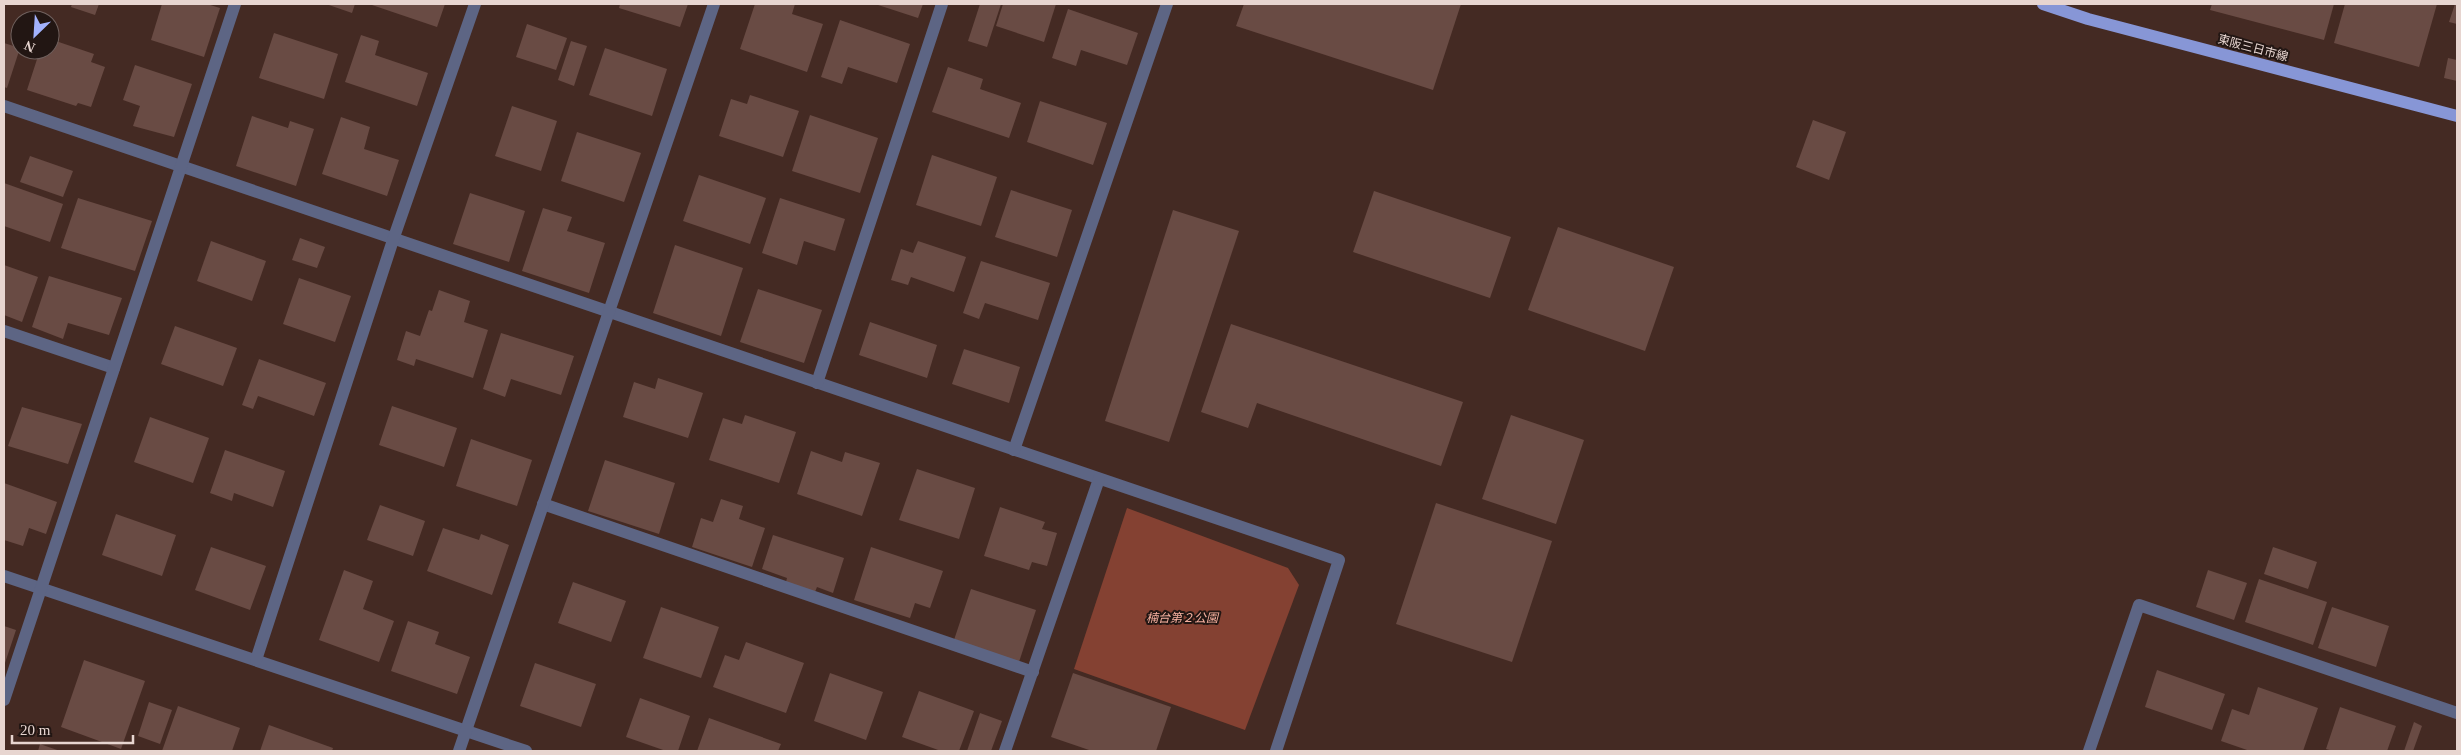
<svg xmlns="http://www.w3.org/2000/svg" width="2461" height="755" font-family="'Times New Roman','Noto Sans JP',serif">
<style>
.green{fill:#844132}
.building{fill:#694b44}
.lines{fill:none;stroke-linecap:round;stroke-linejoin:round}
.minor{stroke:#5d6584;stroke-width:12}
.major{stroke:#8796d6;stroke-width:12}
.labels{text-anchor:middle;stroke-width:4;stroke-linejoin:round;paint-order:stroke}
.street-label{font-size:12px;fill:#e7d5d0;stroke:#221613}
.park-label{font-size:12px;font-style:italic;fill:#f7b1a0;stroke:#221613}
</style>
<rect width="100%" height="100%" fill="#442a23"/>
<polygon class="green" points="1127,508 1288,568 1299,585 1245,730 1074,669"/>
<g class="building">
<polygon points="72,4 99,4 95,15 71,7"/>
<polygon points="162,4 207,4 220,8 204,57 151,40"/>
<polygon points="326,4 355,4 352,13"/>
<polygon points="369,4 445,4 437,27"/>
<polygon points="620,4 688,4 680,27 619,8"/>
<polygon points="755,4 795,4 792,14 823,24 807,72 740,49"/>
<polygon points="875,4 923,4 918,18"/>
<polygon points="980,4 1001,4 987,47 968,41"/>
<polygon points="1003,4 1056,4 1044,42 996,26"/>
<polygon points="1244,4 1461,4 1433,90 1236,26"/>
<polygon points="2212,4 2334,4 2324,40 2210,10"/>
<polygon points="2345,4 2437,4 2419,67 2334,43"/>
<polygon points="2455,4 2457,4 2457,24 2449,22"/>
<polygon points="1068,9 1138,33 1127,65 1081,50 1076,66 1052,58"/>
<polygon points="840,20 910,44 897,83 848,67 842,84 821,77"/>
<polygon points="527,24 567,38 556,70 516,57"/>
<polygon points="274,33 338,54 324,99 259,78"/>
<polygon points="361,35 379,41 375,55 428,73 417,106 345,82"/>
<polygon points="50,39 94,54 91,62 105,67 91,107 78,103 76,106 27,90 40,50 50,50"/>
<polygon points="571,41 587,46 574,86 558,80"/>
<polygon points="4,43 20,48 7,88 4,87"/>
<polygon points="605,48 667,69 652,116 589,95"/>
<polygon points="2448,58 2457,60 2457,81 2444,78"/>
<polygon points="135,65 192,84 174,137 133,126 140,106 123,100"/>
<polygon points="948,67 983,79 980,89 1021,103 1009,138 932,112"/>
<polygon points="750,95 799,111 783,157 719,136 731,99 747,104"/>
<polygon points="1040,101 1107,123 1093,165 1027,142"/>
<polygon points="512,106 557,121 541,171 495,156"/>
<polygon points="810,115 878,138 860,193 792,171"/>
<polygon points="252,116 288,128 290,121 314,129 296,186 236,166"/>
<polygon points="341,117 370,127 364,149 399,160 387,196 322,174"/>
<polygon points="1813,120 1846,132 1829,180 1796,167"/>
<polygon points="577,132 641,153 624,202 561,181"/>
<polygon points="932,155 997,177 981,226 916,205"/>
<polygon points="30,156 73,171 63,197 20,182"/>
<polygon points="699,175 766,198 750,244 683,221"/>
<polygon points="4,183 63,204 50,242 4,226"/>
<polygon points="1011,190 1072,210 1057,257 995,237"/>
<polygon points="1374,191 1511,237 1490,298 1353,252"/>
<polygon points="470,193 525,211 509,262 453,244"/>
<polygon points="78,198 152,221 135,271 61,248"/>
<polygon points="780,198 845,219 835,251 804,241 797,265 762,253"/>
<polygon points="543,208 572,217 567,231 605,243 589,293 522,271"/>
<polygon points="1173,210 1239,231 1169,442 1105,421"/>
<polygon points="1558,227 1674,267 1645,351 1528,310"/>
<polygon points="300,238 325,247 317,268 292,260"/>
<polygon points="211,241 266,261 252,301 197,281"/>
<polygon points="918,241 966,257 954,292 911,277 908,285 891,280 901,249 913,253"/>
<polygon points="675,245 743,268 721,336 653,313"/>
<polygon points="981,261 1050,283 1038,320 985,303 979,319 963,313"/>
<polygon points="4,265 38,277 22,322 4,315"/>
<polygon points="49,276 122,298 109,335 68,323 63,339 32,327"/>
<polygon points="299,278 351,296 335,342 283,324"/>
<polygon points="758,289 822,310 804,363 740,342"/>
<polygon points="439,290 470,301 464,322 488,330 473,378 416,359 414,366 397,360 406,331 420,336 429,310 432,311"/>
<polygon points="870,322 937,345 927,378 859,355"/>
<polygon points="1231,324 1463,402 1441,466 1257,403 1248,428 1201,412"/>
<polygon points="175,326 237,348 223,386 161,364"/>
<polygon points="501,333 574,356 561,395 511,379 505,397 483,389"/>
<polygon points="964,349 1020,367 1009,403 952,384"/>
<polygon points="259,359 326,383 314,416 258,396 253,409 242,405"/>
<polygon points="658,378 703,393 688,438 623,417 634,382 655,389"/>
<polygon points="392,406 457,428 444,467 379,445"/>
<polygon points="22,407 82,424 68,464 8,446"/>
<polygon points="745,415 796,432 779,483 709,460 723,418 742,424"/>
<polygon points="1511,415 1584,440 1556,524 1482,499"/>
<polygon points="150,417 209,438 193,483 134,462"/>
<polygon points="471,439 532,460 517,506 456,486"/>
<polygon points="225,450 285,471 273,507 234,493 232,501 210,493"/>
<polygon points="811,451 842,462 845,452 880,463 862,516 797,494"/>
<polygon points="605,460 675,483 659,534 588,511"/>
<polygon points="917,469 975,488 959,539 899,520"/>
<polygon points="4,483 57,502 46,534 29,528 23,546 4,540"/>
<polygon points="721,499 743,506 739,519 765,528 752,567 692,547 701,518 713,522"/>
<polygon points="1436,503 1552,541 1512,662 1396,624"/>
<polygon points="380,505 425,521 413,556 367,540"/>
<polygon points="1000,507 1045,522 1042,529 1057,533 1047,566 1032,562 1029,570 984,556"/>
<polygon points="116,514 176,535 162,576 102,555"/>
<polygon points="443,528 479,540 481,534 509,545 492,595 427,571"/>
<polygon points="773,535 844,558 833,593 817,587 815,592 786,582 787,578 762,569"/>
<polygon points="211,547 266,566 250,610 195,590"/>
<polygon points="871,547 943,571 930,608 915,603 910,618 854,600"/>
<polygon points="2273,547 2317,562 2308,589 2264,574"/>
<polygon points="344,570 373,581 363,609 394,621 379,662 319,640"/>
<polygon points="2208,570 2247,583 2234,620 2196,607"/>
<polygon points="2259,579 2327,602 2313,645 2245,622"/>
<polygon points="573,582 626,601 611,642 558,623"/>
<polygon points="971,589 1036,610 1019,662 954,640"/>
<polygon points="661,607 719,627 701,678 643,658"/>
<polygon points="2332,607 2389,626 2376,667 2318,648"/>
<polygon points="408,621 439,632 435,644 470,657 457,694 391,671"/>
<polygon points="4,626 16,630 4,666"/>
<polygon points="746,642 804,663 786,713 713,687 725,655 739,660"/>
<polygon points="84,660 145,681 121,749 61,727"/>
<polygon points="535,663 596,684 581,727 520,706"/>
<polygon points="2157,670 2225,694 2212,730 2145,707"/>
<polygon points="830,673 883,692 866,740 814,721"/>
<polygon points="1073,673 1171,707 1156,751 1092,751 1051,737"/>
<polygon points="2258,687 2318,708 2303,751 2250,751 2221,741 2232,709 2249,715"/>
<polygon points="919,691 974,711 959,751 941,751 902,737"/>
<polygon points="640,698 690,716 678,751 666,751 626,737"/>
<polygon points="149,702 172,710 160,744 138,736"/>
<polygon points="178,706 240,728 232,751 162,751"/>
<polygon points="2340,707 2396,726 2387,751 2333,751 2326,749"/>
<polygon points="980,713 1002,721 991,751 967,751"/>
<polygon points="709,718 781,744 778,751 697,751"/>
<polygon points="2414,722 2422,726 2413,751 2404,751"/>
<polygon points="269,725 333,748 332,751 260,751"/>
<polygon points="40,744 60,751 38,751"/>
</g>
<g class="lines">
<g class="minor">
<polyline points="4,106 1339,560 1276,751"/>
<polyline points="4,331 114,368"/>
<polyline points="817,383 942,4"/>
<polyline points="1014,450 1167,4"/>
<polyline points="543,504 1033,672"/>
<polyline points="4,576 526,751"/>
<polyline points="256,660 393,240 475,4"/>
<polyline points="4,700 235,4"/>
<polyline points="459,751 714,4"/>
<polyline points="1005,751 1099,479"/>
<polyline points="2089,751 2139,605 2457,713"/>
</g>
<polyline class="major" points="2043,4 2088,19 2457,116"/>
</g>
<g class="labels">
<g class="street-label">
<text transform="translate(2253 48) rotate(15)" y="4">東阪三日市線</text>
</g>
<g class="park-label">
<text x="1182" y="622">楠台第２公園</text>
</g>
</g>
<rect width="2461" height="755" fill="none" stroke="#e7d5d0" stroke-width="10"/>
<g transform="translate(35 35) rotate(205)"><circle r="24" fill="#221613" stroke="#71625f"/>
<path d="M0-4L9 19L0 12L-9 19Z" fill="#a2b2fd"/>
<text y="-8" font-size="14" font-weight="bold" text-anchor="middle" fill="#e7d5d0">N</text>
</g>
<path d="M12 735v8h121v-8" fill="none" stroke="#e7d5d0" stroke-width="2.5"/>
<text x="20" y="735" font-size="15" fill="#e7d5d0" stroke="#221613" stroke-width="4" paint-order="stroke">20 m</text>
</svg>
